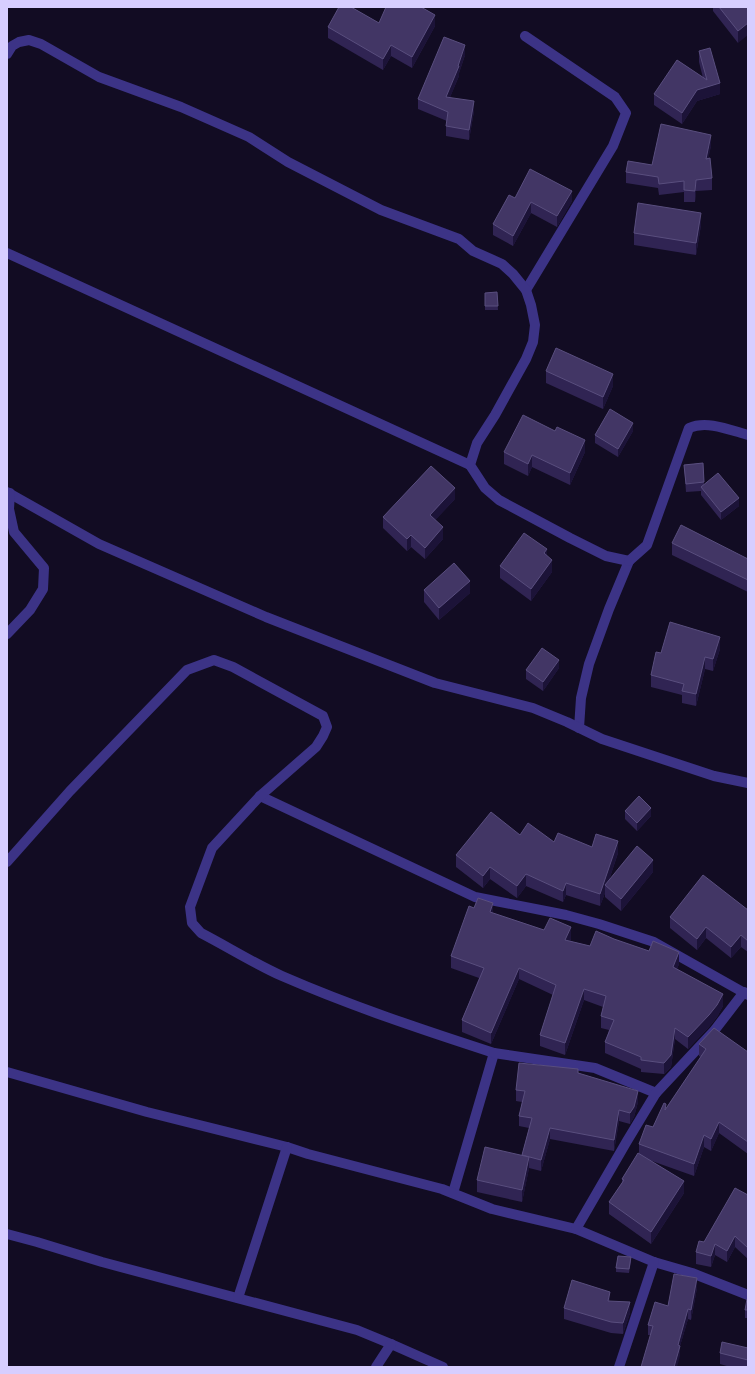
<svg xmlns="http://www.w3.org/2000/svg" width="755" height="1374" font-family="Helvetica,sans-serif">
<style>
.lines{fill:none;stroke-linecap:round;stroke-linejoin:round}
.minor{stroke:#3c3386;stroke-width:10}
.wall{fill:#302453}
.shaded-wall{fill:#1c1338}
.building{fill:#423665;stroke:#594e7e}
</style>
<rect width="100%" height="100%" fill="#120c23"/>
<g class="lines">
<g class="minor">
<polyline points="525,36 615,97 626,113 613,146 526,290"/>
<polyline points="7,54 12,46 19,42 29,40 41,44 99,77 181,107 249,137 288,162 381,210 459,239 473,251 502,264 513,274 526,290 531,305 535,325 533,342 526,359 495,415 477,443 470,465 485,488 499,500 570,538 606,556 629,561 609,609 589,664 581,698 579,728"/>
<polyline points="7,253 470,465"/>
<polyline points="7,492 99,544 266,617 435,683 533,708 567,722 602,739 714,776 748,783"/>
<path d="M629 561 647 545 689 428C707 420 730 430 748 435"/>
<polyline points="7,634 30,610 43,589 44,568 14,532 9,509 10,493"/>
<polyline points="260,796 475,897 566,915 599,924 654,942 748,995"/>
<path d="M7 862 70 791 187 670 214 660 233 667 323 716 327 727 323 736 316 747 260 796 212 848 190 907 192 923 201 933C228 947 255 964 282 976 351 1006 423 1030 494 1053L453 1193"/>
<polyline points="494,1053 595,1068 656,1093"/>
<polyline points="7,1072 147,1112 287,1147 308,1154 442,1189 492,1209 576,1229 654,1262 692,1273 748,1295"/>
<polyline points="576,1229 627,1141 656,1093 714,1031 744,992"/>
<polyline points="7,1234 37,1242 102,1262 357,1330 391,1344 443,1367"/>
<polyline points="238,1298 287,1147"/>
<polyline points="376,1367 391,1344"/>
<polyline points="619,1367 654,1262"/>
</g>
</g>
<g class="wall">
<polygon points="713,7 748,7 738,43 713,11"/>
<polygon points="379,23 435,26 412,68 391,56 383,70 328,38 328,27"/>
<polygon points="699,51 720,94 697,101 682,124 654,105 654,94 703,78 699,62"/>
<polygon points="465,55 459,73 459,76 450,97 474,111 469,140 446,136 446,126 447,121 418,109 418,99"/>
<polygon points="711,146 708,158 712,178 712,190 696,191 695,202 684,202 684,192 659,195 658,188 626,183 626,172 652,165"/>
<polygon points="515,198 572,201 557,227 531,213 513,246 493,235 493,224"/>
<polygon points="701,225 696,255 634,245 634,233"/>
<polygon points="497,292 498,310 485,310 485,293"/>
<polygon points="546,371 613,386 603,409 546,383"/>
<polygon points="633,431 618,457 595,443 595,435"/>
<polygon points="504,452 585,452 570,485 532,467 528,476 504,464"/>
<polygon points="703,463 704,485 739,506 721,520 701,495 701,491 686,492 684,465"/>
<polygon points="455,499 435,520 443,539 425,559 411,547 407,551 383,528 383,517"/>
<polygon points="672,543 748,559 748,592 672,555"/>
<polygon points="547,556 552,572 531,601 500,578 500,566"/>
<polygon points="424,590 470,593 439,620 424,602"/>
<polygon points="720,649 713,671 705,669 696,706 682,703 682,695 651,687 651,675 661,653"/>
<polygon points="559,668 543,691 526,679 526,670"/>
<polygon points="625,811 651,816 637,831 625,819"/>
<polygon points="520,835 554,842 592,847 618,853 609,880 653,872 621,911 605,897 605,893 600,906 566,895 563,902 526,886 517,898 490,879 483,888 456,867 456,855"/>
<polygon points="474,908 493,913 571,939 570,941 590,946 614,939 679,964 677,969 723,1006 717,1017 709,1027 688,1049 675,1039 671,1067 664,1074 641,1072 641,1069 605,1053 605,1042 609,1030 601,1028 601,1016 603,1007 584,1000 565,1055 540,1046 540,1035 553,995 519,979 491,1044 462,1032 462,1020 479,978 451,968 451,956"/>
<polygon points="748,910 748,952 741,947 731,958 706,938 697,950 670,928 670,917"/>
<polygon points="699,1044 748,1052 748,1154 719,1133 711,1151 704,1147 694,1176 649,1160 684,1193 651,1244 609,1214 609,1202 622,1183 622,1179 639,1154 639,1144 666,1109 701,1057 699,1056"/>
<polygon points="578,1073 638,1102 634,1117 630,1124 619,1121 614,1151 550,1139 541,1171 529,1168 522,1202 477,1192 477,1180 522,1155 529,1128 519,1126 519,1116 522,1102 516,1101 516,1090"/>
<polygon points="748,1195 748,1259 735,1247 727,1262 715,1255 711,1267 696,1264 696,1252 704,1242"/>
<polygon points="631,1261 629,1273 616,1272 616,1268"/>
<polygon points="697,1288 691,1320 688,1319 680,1346 680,1356 650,1335 648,1335 648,1325 668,1306"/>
<polygon points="748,1299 748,1318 745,1318 745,1310"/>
<polygon points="564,1308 630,1313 623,1334 611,1333 564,1319"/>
<polygon points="748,1348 748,1367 730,1367 720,1364 720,1353"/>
</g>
<g class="shaded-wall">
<polygon points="435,15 435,26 412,68 412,57"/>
<polygon points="748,23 748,35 738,43 738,31"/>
<polygon points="391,45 391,56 383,70 383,59"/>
<polygon points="465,45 465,55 459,73 459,76 446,107 446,97"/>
<polygon points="720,83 720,94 697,101 682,124 682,113 697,90"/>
<polygon points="474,101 474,111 469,140 469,130"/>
<polygon points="711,135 711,146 706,170 706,159"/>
<polygon points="696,180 696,191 695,202 695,191"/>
<polygon points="572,191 572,201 557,227 557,216"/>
<polygon points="531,202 531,213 513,246 513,236"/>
<polygon points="701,213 701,225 696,255 696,243"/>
<polygon points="613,374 613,386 603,409 603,397"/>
<polygon points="633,423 633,431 618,457 618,449"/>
<polygon points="585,440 585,452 570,485 570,473"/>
<polygon points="532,455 532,467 528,476 528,464"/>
<polygon points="455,488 455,499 430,526 430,515"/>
<polygon points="739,498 739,506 721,520 721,512"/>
<polygon points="443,527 443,539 425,559 425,548"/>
<polygon points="411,535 411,547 407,551 407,539"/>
<polygon points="547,549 547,561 544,553"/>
<polygon points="552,560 552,572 531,601 531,589"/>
<polygon points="470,581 470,593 439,620 439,608"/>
<polygon points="720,637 720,649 713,671 713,659"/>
<polygon points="705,657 705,669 696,706 696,694"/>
<polygon points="559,660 559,668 543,691 543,682"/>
<polygon points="651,808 651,816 637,831 637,823"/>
<polygon points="618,841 618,853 607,886 605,885 605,893 600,906 600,894"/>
<polygon points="653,860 653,872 621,911 621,899"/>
<polygon points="490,867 490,879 483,888 483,876"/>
<polygon points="526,874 526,886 517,898 517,886"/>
<polygon points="566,883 566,895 563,902 563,891"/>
<polygon points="493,903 493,915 490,912"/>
<polygon points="571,927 571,939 565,951 565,940"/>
<polygon points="706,927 706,938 697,950 697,939"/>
<polygon points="741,935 741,947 731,958 731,947"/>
<polygon points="679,952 679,964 673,978 673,967"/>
<polygon points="519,968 519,979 491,1044 491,1033"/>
<polygon points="584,989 584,1000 565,1055 565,1043"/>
<polygon points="723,994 723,1006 717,1017 709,1027 688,1049 688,1037"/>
<polygon points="675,1028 675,1039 671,1067 664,1074 664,1063"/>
<polygon points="638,1091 638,1102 634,1117 630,1124 630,1113"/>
<polygon points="619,1110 619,1121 614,1151 614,1140"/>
<polygon points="719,1122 719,1133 711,1151 711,1139"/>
<polygon points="550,1128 550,1139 541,1171 541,1160"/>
<polygon points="704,1135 704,1147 694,1176 694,1164"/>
<polygon points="529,1157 529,1169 522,1202 522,1190"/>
<polygon points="684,1181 684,1193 651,1244 651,1232"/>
<polygon points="735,1236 735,1247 727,1262 727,1251"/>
<polygon points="715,1244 715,1255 711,1267 711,1256"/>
<polygon points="697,1278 697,1288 691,1320 691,1310"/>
<polygon points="610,1292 610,1303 608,1301"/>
<polygon points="630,1302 630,1313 623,1334 623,1323"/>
<polygon points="688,1309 688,1319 680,1346 680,1356 677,1367 674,1367 678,1345"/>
</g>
<g class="building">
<polygon points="339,7 351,7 379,23 386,7 421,7 435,15 412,57 391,45 383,59 328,27"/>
<polygon points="719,7 748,7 748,23 738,31"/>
<polygon points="444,37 465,45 458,66 459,66 446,97 474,101 469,130 446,126 448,112 418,99"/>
<polygon points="710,48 720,83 697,90 682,113 654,94 677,60 707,80 699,51"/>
<polygon points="661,124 711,135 706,159 710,158 712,178 696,180 695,191 684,190 684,181 659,184 658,177 626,172 628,161 652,165"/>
<polygon points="530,169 572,191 557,216 531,202 513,236 493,224 509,195 515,198"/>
<polygon points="638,203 701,213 696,243 634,233"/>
<polygon points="497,292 498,306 485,306 485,293"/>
<polygon points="556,348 613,374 603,397 546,371"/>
<polygon points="610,409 633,423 618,449 595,435"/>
<polygon points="523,415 555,431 557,427 585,440 570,473 532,455 528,464 504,452"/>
<polygon points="703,463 704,482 686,484 684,465"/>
<polygon points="431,466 455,488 430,515 443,527 425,548 411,535 407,539 383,517"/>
<polygon points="718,473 739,498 721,512 701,487"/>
<polygon points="681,525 748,559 748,580 672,543"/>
<polygon points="524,533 547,549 544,553 552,560 531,589 500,566"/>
<polygon points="454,563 470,581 439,608 424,590"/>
<polygon points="670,622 720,637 713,659 705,657 696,694 682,691 684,684 651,675 656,652 661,653"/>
<polygon points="542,648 559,660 543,682 526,670"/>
<polygon points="639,796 651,808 637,823 625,811"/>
<polygon points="491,812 520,835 528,823 554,842 558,833 592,847 596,834 618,841 600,894 566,883 563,891 526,874 517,886 490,867 483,876 456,855"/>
<polygon points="637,846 653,860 621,899 605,885"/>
<polygon points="703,875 748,910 748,941 741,935 731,947 706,927 697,939 670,917"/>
<polygon points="478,898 493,903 490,912 544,930 550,918 571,927 565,940 590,946 596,931 614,939 649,951 653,941 679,952 673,967 723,994 717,1005 709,1015 688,1037 675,1028 671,1055 664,1063 641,1060 641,1057 605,1042 614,1020 601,1016 606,996 584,989 565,1043 540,1035 556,985 519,968 491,1033 462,1020 484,968 451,956 469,906 474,908"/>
<polygon points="714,1028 748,1052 748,1142 719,1122 711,1139 704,1135 694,1164 639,1144 646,1125 653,1127 664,1103 666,1104 665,1110 706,1049 699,1044"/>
<polygon points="519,1063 578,1069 578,1073 638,1091 634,1107 630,1113 619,1110 614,1140 550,1128 541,1160 522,1155 532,1118 519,1116 525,1091 516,1090"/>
<polygon points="485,1147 529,1157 522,1190 477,1180"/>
<polygon points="638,1153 684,1181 651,1232 609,1202 624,1180 622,1179"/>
<polygon points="735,1188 748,1195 748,1248 735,1236 727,1251 715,1244 711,1256 696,1252 699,1241 704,1242"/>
<polygon points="618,1256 631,1257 629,1269 616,1268"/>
<polygon points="674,1274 697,1278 691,1310 688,1309 678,1345 680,1346 674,1367 641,1367 653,1326 648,1325 655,1302 668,1306"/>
<polygon points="572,1280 610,1292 608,1301 630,1302 623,1323 611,1322 564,1308"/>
<polygon points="747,1299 748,1299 748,1310 745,1310"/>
<polygon points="722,1342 748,1348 748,1360 720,1353"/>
</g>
<rect width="755" height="1374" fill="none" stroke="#d7ceff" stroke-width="16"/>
</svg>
